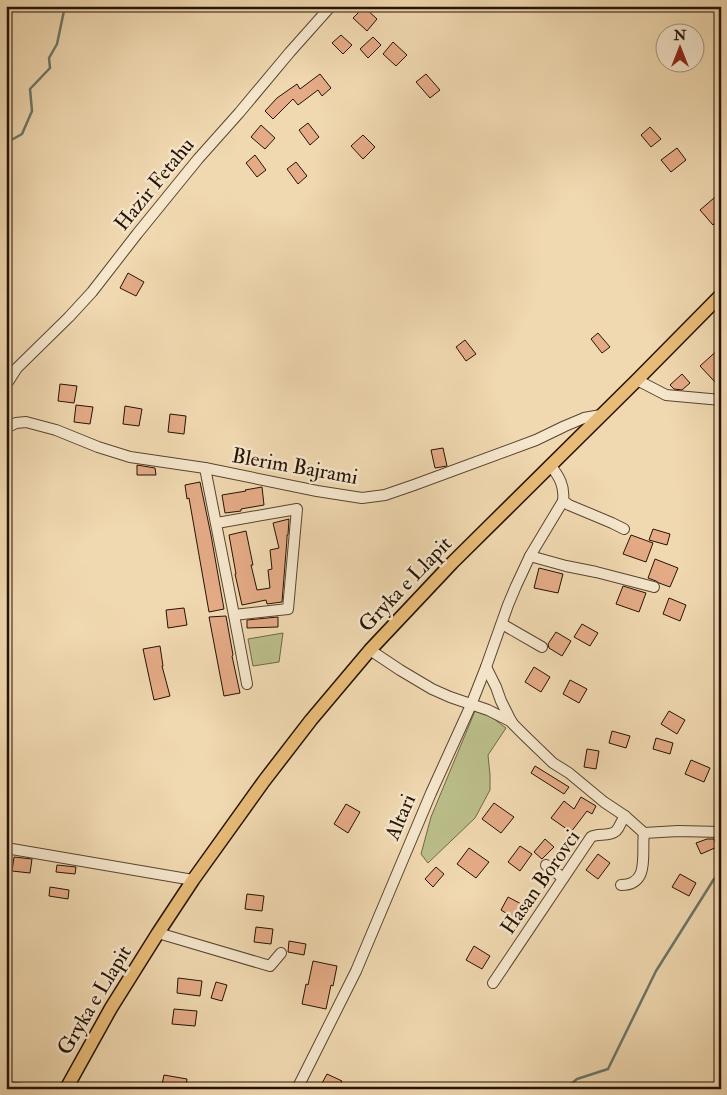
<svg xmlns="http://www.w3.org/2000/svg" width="727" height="1095" font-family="'IM FELL Double Pica',serif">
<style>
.green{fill:#bbbe8a;stroke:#706848}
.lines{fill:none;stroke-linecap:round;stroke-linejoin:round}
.stream{stroke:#6b7769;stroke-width:2.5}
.building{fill:#e4ab86;stroke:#251305}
.minor-casing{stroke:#584430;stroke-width:12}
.major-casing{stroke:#251305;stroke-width:15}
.minor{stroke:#f5e6cc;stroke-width:10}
.major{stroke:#e8bc78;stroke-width:12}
.labels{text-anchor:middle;stroke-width:5;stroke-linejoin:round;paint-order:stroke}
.street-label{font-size:21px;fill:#251305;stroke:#f5e6cc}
</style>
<rect width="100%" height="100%" fill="#f0d8b0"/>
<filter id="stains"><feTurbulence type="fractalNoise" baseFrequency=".004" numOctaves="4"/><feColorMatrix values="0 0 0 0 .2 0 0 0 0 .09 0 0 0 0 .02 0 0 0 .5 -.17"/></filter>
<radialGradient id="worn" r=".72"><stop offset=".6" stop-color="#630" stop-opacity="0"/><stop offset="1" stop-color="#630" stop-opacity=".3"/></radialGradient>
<g class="green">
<polygon points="283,633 279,662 253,666 248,639"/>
<polygon points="475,711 490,716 506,728 488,755 490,775 490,790 475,818 428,863 421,854 431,817"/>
</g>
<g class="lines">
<g class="stream">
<polyline points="6,143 22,134 32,111 30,89 50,68 49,58 57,44 65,6"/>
<polyline points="6,332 10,332 6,357"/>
<polyline points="565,1089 577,1079 608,1069 656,971 714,879 721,875"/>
</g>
</g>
<g class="building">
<polygon points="364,7 377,19 367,31 353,18"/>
<polygon points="341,35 352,45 343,54 332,43"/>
<polygon points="373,37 381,45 368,58 360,49"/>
<polygon points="393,42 407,55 396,66 383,54"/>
<polygon points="320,74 331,88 322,96 318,90 298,105 293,99 273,119 265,111 277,98 297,84 300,89"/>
<polygon points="426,74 440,90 430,98 416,82"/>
<polygon points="308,123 319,137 310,145 299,130"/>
<polygon points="261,125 275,138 265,149 251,137"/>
<polygon points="650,127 661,139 651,147 641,135"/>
<polygon points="363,135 375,147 363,159 351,146"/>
<polygon points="677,148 686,160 671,172 661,160"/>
<polygon points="255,155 266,170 257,177 246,163"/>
<polygon points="296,162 307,176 298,184 287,169"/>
<polygon points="721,192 721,219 713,225 700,210"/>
<polygon points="128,273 144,282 136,296 120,288"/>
<polygon points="598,333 610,347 602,353 591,339"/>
<polygon points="465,340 476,354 466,361 456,347"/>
<polygon points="721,347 721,376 715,382 700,366"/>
<polygon points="682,374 690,383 682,390 674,389 670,385"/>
<polygon points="60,384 77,386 74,403 58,401"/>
<polygon points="76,405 93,407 90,424 74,422"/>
<polygon points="125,406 142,409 139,426 123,424"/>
<polygon points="170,414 186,416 184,434 168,432"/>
<polygon points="443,448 447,466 435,468 431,450"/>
<polygon points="137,465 155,468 156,475 137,475"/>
<polygon points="200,482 211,535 224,609 209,612 189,498 187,499 185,485"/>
<polygon points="262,487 264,505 241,509 241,511 225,513 222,495 246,491 245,490"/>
<polygon points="289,519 288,535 287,535 287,539 282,602 267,604 266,600 242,605 235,574 236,574 229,535 246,531 253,565 251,565 257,590 270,588 268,570 272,569 270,550 279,548 273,523"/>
<polygon points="653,529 670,534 667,545 649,540"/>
<polygon points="631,535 653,543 646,562 623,554"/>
<polygon points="655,559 678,568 670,587 659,583 656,581 648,578"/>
<polygon points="539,568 563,574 558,593 534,588"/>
<polygon points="623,586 646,593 639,612 616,604"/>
<polygon points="669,598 686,605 680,621 663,614"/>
<polygon points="184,608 187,625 168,628 166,610"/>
<polygon points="226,616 233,655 232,656 240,693 224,696 209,617"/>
<polygon points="278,617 278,627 247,628 247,620"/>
<polygon points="582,624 598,633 590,646 574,637"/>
<polygon points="556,632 571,641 562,656 549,648 548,644"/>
<polygon points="160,646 163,666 162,666 170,696 154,700 143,649"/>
<polygon points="534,667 550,677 541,692 525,682"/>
<polygon points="570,680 587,689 579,703 563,694"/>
<polygon points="669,711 685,720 677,734 661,724"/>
<polygon points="612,731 630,736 626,748 609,743"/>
<polygon points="656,738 673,743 670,754 653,749"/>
<polygon points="587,749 599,751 596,769 584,767"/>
<polygon points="691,760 710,768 704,782 685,774"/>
<polygon points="535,766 569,787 564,794 531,773"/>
<polygon points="581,797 596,806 592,814 587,811 571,832 551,818 564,801 574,809"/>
<polygon points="494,803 514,817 501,833 482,819"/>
<polygon points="346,804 360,812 348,833 334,824"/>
<polygon points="545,839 554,847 542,859 534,852"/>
<polygon points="707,839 714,839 717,847 701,854 696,843"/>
<polygon points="520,846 532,854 520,871 508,862"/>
<polygon points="469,848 489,862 476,878 457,864"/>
<polygon points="598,854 610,863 598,879 586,870"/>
<polygon points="14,857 32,859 30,873 12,871"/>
<polygon points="57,865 76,867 75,874 56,872"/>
<polygon points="436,867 444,874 433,887 425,879"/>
<polygon points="680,874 696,883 689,896 672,887"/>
<polygon points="50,887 69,890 68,899 49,896"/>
<polygon points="247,894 264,896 262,911 245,909"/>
<polygon points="508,897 525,906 517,920 501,910"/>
<polygon points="256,927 273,929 271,944 254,942"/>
<polygon points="289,941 306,944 304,955 288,952"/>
<polygon points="474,946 490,956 482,969 466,960"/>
<polygon points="313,961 337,966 333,986 331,985 326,1009 302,1004 306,984 308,985"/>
<polygon points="178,978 202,981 200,996 177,993"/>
<polygon points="216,982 227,985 222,1001 211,998"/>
<polygon points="174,1009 197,1011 195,1026 172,1024"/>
<polygon points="327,1074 342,1081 338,1089 327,1089 321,1085"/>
<polygon points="164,1075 187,1079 186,1089 161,1089"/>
</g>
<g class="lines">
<defs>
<g id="minor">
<polyline points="637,380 666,395 721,400"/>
<polyline points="6,385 17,368 69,317 92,292 137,234 198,159 239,113 290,52 331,6"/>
<polyline points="6,428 16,423 26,422 56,430 98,447 130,457 205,468 317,491 362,498 385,495 414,485 536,440 565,426 584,418 601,415"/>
<polyline points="205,468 234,615 247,684"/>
<polyline points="563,501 569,505 612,523 624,529"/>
<polyline points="217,523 297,509 288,609 234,615"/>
<polyline points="530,556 566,566 596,572 654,587"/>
<polyline points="502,624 542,647"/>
<polyline points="370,650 400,670 432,689 450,697 488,710 512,722"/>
<polyline points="486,667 496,687 501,701 512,723 524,735 553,763 569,773 604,802 625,816 644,833 678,831 721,832"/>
<polyline points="6,848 193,880"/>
<polyline points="546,865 563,878"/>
<path d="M621 885C651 885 641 852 644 833"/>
<polyline points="158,933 270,966 281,953"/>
<path d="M493 983 591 837C598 833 609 837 616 831 620 827 621 821 625 816"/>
<polyline points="6,1087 25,1089"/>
<path d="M297 1089 356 971 431 793 471 705 486 667 508 605 516 586 530 556 563 501C565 486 559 476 550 465"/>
</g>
<polyline id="major" points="66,1089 111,1008 158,933 193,880 264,781 311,720 370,650 452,563 637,380 721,295"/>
</defs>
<use href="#minor" class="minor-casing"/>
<use href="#major" class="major-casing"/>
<use href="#minor" class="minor"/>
<use href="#major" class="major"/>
</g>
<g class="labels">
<g class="street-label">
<text transform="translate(154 184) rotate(-51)" y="7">Hazir Fetahu</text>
<text transform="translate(295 466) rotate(10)" y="7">Blerim Bajrami</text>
<text transform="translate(405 584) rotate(-46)" y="7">Gryka e Llapit</text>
<text transform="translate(400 817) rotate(-67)" y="7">Altari</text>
<text transform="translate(540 882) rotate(-55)" y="7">Hasan Borovci</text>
<text transform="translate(94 1000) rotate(-59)" y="7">Gryka e Llapit</text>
</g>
</g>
<rect width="727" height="1095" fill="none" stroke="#f0d8b0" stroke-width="25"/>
<rect x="8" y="8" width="712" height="1080" fill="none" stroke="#251305" stroke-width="2.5"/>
<rect x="12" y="12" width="702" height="1070" fill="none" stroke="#251305"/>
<g transform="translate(680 48)"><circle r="24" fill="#f5e6cc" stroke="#a2927c"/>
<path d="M0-4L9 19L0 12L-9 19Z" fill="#8f2418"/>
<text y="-8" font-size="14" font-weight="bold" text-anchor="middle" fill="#251305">N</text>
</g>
<rect width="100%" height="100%" filter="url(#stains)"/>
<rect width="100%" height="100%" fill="url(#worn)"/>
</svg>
